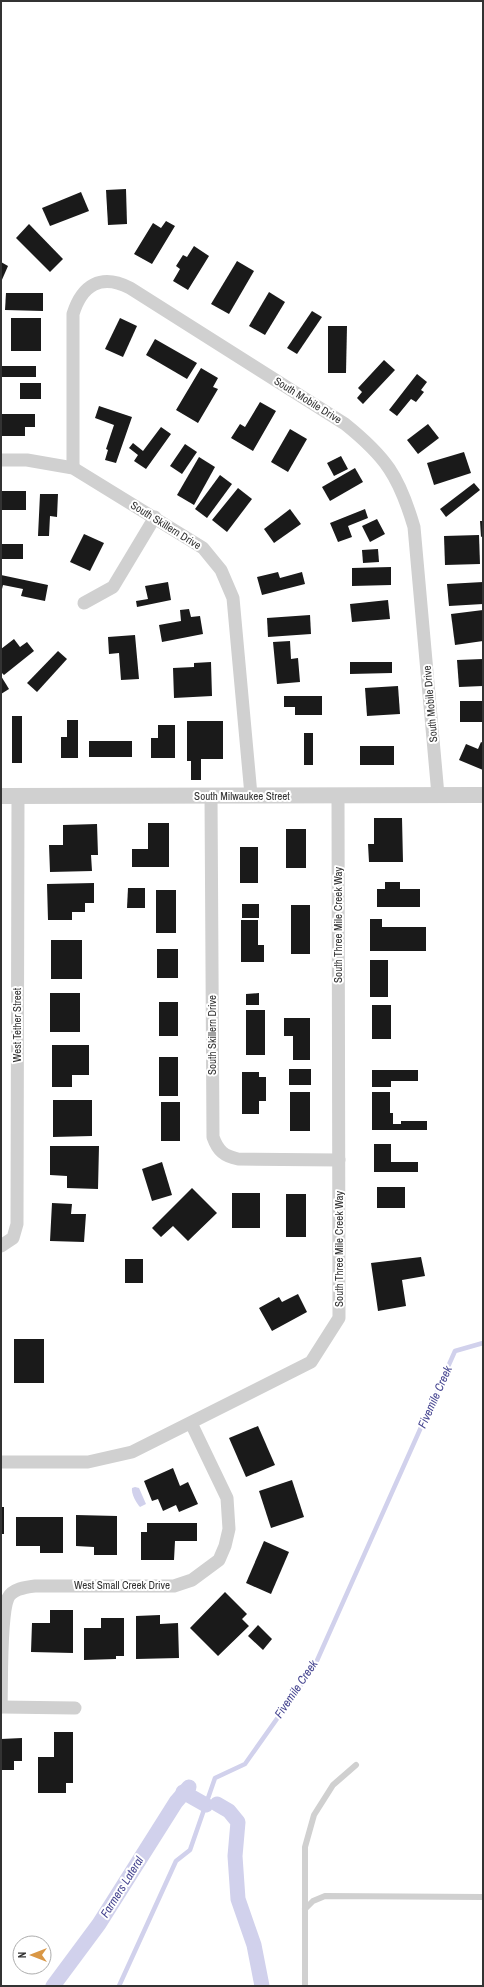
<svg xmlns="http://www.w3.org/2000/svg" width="484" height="1987" font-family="'Archivo Narrow',sans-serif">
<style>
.water{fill:#d1d1ec}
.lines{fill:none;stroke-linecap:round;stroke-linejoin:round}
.stream{stroke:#d1d1ec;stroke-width:4.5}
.canal{stroke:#d1d1ec;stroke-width:15}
.building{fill:#1a1a1a}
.service{stroke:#d0d0d0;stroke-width:6}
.minor{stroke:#d0d0d0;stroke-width:13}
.tertiary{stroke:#d0d0d0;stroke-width:16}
.labels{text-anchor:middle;stroke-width:4;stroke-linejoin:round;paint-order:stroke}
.street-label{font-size:11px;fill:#333;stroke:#fff}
.water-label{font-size:12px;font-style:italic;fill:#464590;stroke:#fff}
</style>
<rect width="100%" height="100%" fill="#fff"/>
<path class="water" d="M135 1487 139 1488 146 1504 140 1507C136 1503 131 1493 132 1488Z"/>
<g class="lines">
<polyline class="stream" points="119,1986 176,1861 190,1850 215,1778 245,1764 315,1665 455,1351 483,1343"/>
<g class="canal">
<polyline points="183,1792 206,1805"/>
<polyline points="217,1804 229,1811 238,1822 235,1856 238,1899 254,1945 262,1986"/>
<polyline points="53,1986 99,1924 176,1802 189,1787"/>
</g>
</g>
<g class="building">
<polygon points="126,189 127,224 108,225 106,190"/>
<polygon points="81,192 89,211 50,226 42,208"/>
<polygon points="166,221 175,226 152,264 134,254 153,223 161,228"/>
<polygon points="29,224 63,259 50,272 16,238"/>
<polygon points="194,246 209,256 188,290 173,281 180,269 176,266 183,255 187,257"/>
<polygon points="237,261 254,271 229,314 211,304"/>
<polygon points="1,262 8,266 1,282"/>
<polygon points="269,292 285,302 265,335 249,326"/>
<polygon points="6,293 43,293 43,311 5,310"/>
<polygon points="312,311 322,317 297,354 287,348"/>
<rect x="11" y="318" width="30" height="33"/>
<polygon points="120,318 137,326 123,357 105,349"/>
<polygon points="328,326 347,326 346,373 328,373"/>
<polygon points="155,339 197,363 187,379 146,355"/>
<polygon points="384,360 395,370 363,404 357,398 362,392 358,388"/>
<rect x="1" y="366" width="35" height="11"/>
<polygon points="201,368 218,378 213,387 218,389 198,423 176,410"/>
<polygon points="417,374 427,382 421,390 424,392 416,402 411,399 397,416 389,410"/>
<rect x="20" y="383" width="21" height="16"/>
<polygon points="260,402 276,411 253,451 231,438 240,424 245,427"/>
<polygon points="99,406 132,417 116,463 105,460 108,450 106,449 114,425 95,418"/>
<polygon points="1,414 35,414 35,427 25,427 25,436 1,436"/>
<polygon points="428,424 439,438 418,454 407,440"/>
<polygon points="161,427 171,434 146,469 134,461 138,455 129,448 133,443 143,451"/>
<polygon points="290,429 307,439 288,472 271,462"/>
<polygon points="185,444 197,452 182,474 170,466"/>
<polygon points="464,452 471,473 434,485 427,463"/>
<polygon points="341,456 348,469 334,476 327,463"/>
<polygon points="199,457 215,467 194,505 177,495"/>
<polygon points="355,468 363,482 330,501 322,487"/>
<polygon points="220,475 232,484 207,518 195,509"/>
<polygon points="474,483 480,490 446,517 440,509"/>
<polygon points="238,488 252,499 227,532 212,520"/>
<rect x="1" y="491" width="25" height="19"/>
<polygon points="40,494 58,494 57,517 50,516 49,536 38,536"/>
<polygon points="290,509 301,524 274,543 264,529"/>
<polygon points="365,509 368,518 348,526 352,537 338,542 330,523"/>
<polygon points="377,519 385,534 370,542 362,526"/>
<polygon points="480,521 483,521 483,536 481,537"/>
<polygon points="84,534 104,543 90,571 70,562"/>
<polygon points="479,535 480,564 445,565 444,536"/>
<rect x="2" y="544" width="21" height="15"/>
<polygon points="378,549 379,562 363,563 362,550"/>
<polygon points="391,567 391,585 352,586 352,568"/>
<polygon points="278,572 280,578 302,572 305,584 262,595 257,577"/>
<polygon points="1,575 48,585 45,601 21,596 23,589 3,585 1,593"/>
<polygon points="168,582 171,600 137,607 136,601 148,599 145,586"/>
<polygon points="483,582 483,604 449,606 447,584"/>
<polygon points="388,600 390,619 352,622 350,604"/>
<polygon points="189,609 191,617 200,616 203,634 162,642 159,625 181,621 180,610"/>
<polygon points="483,610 483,641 455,645 451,614"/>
<polygon points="310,615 311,634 268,637 267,618"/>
<polygon points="135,635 139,679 121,680 119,653 109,654 108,637"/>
<polygon points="14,639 20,647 27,642 34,651 4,675 1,672 1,649"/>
<polygon points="290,641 291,659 298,658 300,682 277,684 273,642"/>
<polygon points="58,651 67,659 37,692 27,683"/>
<polygon points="483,659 483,686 459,687 457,660"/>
<polygon points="211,662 212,696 174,698 173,668 194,667 194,663"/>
<polygon points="350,662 392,662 392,673 350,674"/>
<polygon points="1,676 9,689 1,694"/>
<polygon points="398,686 400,714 367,716 365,688"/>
<polygon points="284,696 322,696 322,715 295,715 295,707 284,707"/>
<rect x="460" y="701" width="23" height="21"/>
<rect x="12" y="716" width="10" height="47"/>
<polygon points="67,720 78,720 78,758 61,758 61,737 67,737"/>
<polygon points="187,721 223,721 223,759 201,759 201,780 191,780 191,761 187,761"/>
<polygon points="158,725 175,725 175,758 151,758 151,738 158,738"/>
<rect x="304" y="733" width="9" height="32"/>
<rect x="89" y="741" width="43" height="16"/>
<polygon points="481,742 483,743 483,770 459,760 466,744 478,749"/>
<rect x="360" y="746" width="34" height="19"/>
<polygon points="374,818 402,818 403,862 369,862 368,844 374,844"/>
<polygon points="148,823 169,823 169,867 132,867 132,849 148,849"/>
<polygon points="97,824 98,855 91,855 92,871 50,872 49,845 63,845 63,825"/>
<rect x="286" y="829" width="20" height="39"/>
<rect x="240" y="847" width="18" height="36"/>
<polygon points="385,882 400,882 400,889 420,889 420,907 377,907 377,889 385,889"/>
<polygon points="94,883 94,903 85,903 85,912 72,912 72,920 48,920 47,884"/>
<polygon points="128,888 145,888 145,908 127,908"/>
<rect x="156" y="890" width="20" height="43"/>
<rect x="242" y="904" width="17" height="14"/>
<rect x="291" y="905" width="19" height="49"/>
<polygon points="370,919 382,919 382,927 426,927 426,951 370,951"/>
<polygon points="241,920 258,920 258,945 264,945 264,962 241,962"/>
<rect x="51" y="940" width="31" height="39"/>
<rect x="157" y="949" width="21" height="29"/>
<rect x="370" y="960" width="18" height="37"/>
<rect x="50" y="993" width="30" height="39"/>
<polygon points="259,993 259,1005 246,1005 246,994"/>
<rect x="159" y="1002" width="19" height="34"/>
<rect x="372" y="1005" width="19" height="34"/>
<rect x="246" y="1010" width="19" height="45"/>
<polygon points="284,1018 310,1018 310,1060 293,1060 293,1036 284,1036"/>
<polygon points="52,1045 89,1045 89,1075 72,1075 72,1087 52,1087"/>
<rect x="159" y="1057" width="19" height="39"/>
<rect x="289" y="1069" width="22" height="16"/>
<polygon points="372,1070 418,1070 418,1081 391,1081 391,1087 372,1087"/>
<polygon points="242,1072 259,1072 259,1077 266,1077 266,1101 259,1101 259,1114 242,1114"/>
<rect x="290" y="1092" width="20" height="39"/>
<polygon points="372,1092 390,1092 390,1113 393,1113 393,1124 401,1124 401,1121 427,1121 427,1130 372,1130"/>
<polygon points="53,1100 92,1100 92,1136 53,1137"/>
<rect x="161" y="1102" width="19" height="39"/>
<polygon points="374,1144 391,1144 391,1162 418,1162 418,1172 374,1172"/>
<polygon points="50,1146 99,1146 98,1189 67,1188 67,1176 50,1175"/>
<polygon points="162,1162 172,1195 152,1201 142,1169"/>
<rect x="377" y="1187" width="28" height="21"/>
<polygon points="192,1188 217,1213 188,1241 173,1226 161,1237 152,1228"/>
<rect x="232" y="1193" width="28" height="35"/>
<rect x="286" y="1194" width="20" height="43"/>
<polygon points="52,1203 72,1204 71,1214 86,1214 84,1242 50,1241"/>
<polygon points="421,1257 425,1276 402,1280 406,1306 378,1311 371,1263"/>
<rect x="125" y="1259" width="18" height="24"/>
<polygon points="298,1294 307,1312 272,1331 259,1308 279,1297 282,1302"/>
<rect x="14" y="1339" width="30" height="44"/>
<polygon points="258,1426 275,1465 246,1477 229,1438"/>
<polygon points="173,1468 180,1486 188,1482 198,1504 179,1512 176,1505 163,1511 158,1499 152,1501 144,1481"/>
<polygon points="292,1480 304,1517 271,1528 259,1491"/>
<rect x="1" y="1507" width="3" height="27"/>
<polygon points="76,1515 117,1516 117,1555 94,1555 94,1547 76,1546"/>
<polygon points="16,1517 63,1517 63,1553 40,1553 40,1546 16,1546"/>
<polygon points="147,1523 197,1523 197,1541 175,1541 174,1560 141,1560 141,1532 147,1532"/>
<polygon points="264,1541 289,1552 271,1594 246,1583"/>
<polygon points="225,1592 247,1614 242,1619 249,1626 218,1656 190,1628"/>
<polygon points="50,1610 73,1610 73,1653 31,1652 32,1623 50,1623"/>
<polygon points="160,1615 160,1624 178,1623 179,1658 136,1659 136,1616"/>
<polygon points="101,1618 124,1618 124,1656 116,1656 116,1659 84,1660 84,1628 101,1628"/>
<polygon points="258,1625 272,1639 263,1650 248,1636"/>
<polygon points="54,1732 73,1732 73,1783 66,1783 66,1793 38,1793 38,1757 54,1757"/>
<polygon points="22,1738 22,1761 14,1761 14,1770 1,1770 1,1739"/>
</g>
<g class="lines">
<g class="service">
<polyline points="305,1909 313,1901 325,1896 483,1897"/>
<polyline points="305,1986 305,1847 314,1815 333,1785 356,1765"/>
</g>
<g class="minor">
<polyline points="1,460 27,460 73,468 203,548 221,570 233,598 251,795"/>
<path d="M73 468V314C82 285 101 273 130 288L345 424C386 457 399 476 414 527L438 795"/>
<polyline points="84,603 113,587 155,517"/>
<path d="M211 795 213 1137C218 1151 224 1156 238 1159L339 1160"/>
<polyline points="1,1246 13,1238 17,1224 18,796"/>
<polyline points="1,1462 88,1462 132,1452 311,1362 339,1318 338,795"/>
<path d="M1 1707C2 1683 0 1616 8 1598 12 1589 26 1587 35 1586H174L192 1580 219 1560 225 1546 229 1529 227 1498 191 1423"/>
<polyline points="1,1707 75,1708"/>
</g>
<polyline class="tertiary" points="1,796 483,795"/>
</g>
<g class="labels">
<g class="street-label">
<text transform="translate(308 400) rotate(32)" y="4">South Mobile Drive</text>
<text transform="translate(166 525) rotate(32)" y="4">South Skillern Drive</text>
<text transform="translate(430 704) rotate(-95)" y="4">South Mobile Drive</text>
<text x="242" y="800">South Milwaukee Street</text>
<text transform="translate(338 925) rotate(-90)" y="4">South Three Mile Creek Way</text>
<text transform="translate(17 1025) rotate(-90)" y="4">West Tether Street</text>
<text transform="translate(212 1035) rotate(-90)" y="4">South Skillern Drive</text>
<text transform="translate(339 1249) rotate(-90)" y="4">South Three Mile Creek Way</text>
<text x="122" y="1589">West Small Creek Drive</text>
</g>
<g class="water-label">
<text transform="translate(435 1397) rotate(-66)" y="4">Fivemile Creek</text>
<text transform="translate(296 1689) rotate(-56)" y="4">Fivemile Creek</text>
<text transform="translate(122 1887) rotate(-58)" y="4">Farmers Lateral</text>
</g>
</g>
<rect width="484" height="1987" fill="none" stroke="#333333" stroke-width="4"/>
<g transform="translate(32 1955) rotate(270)"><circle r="19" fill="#ffffff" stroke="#adadad"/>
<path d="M0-3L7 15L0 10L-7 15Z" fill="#d99745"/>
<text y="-6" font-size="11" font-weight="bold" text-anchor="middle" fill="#333333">N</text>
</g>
</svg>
